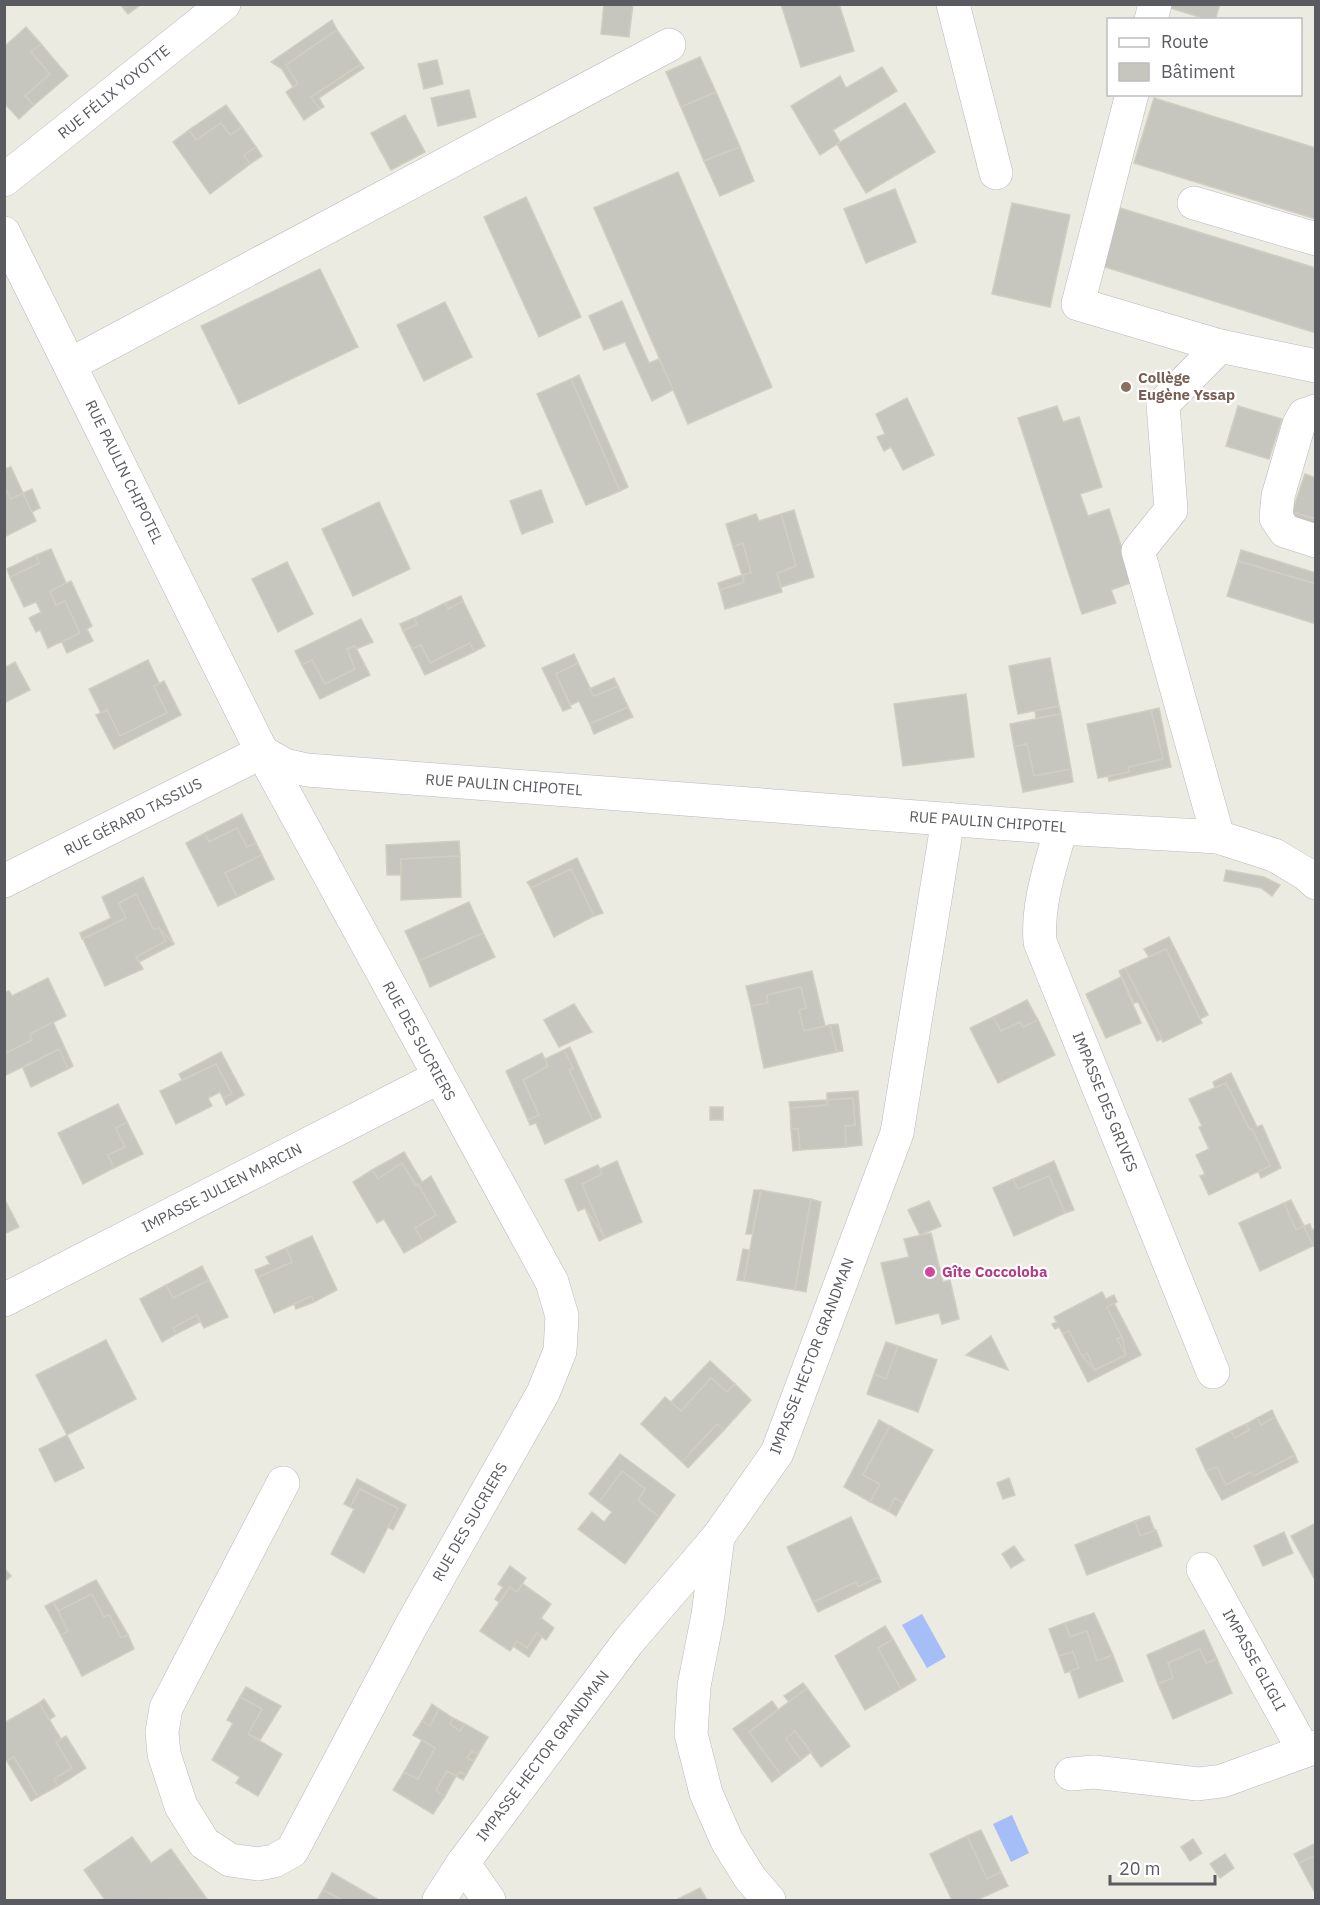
<svg xmlns="http://www.w3.org/2000/svg" width="1320" height="1905" font-family="'IBM Plex Sans',sans-serif">
<style>
.water{fill:#a6bef7}
.building{fill:#c7c6be;stroke:#cfcec0;stroke-width:1.5}
.lines{fill:none;stroke-linecap:round;stroke-linejoin:round}
.minor-casing{stroke:#b9b9bf;stroke-width:34}
.minor{stroke:#fff;stroke-width:33}
.education-dot{fill:#8d6e63;stroke:#fff;stroke-width:2}
.hotel-dot{fill:#d1479c;stroke:#fff;stroke-width:2}
.labels{text-anchor:middle;stroke-width:4.5;stroke-linejoin:round;paint-order:stroke}
.street-label{font-size:15px;fill:#5a5b61;stroke:#fff}
.education-label{font-size:15px;font-weight:bold;fill:#785e54;stroke:#fff;text-anchor:start}
.hotel-label{font-size:15px;font-weight:bold;fill:#b23c85;stroke:#fff;text-anchor:start}
</style>
<rect width="100%" height="100%" fill="#ebebe1"/>
<g class="water">
<polygon points="922,1614 946,1657 927,1668 902,1625"/>
<polygon points="1012,1815 1029,1853 1011,1862 993,1824"/>
</g>
<g class="building">
<polygon points="120,4 140,4 140,5 128,14"/>
<polygon points="604,4 633,4 629,37 601,34"/>
<polygon points="781,4 839,4 854,51 801,67"/>
<polygon points="1168,4 1220,4 1215,20 1209,20 1167,7"/>
<polygon points="332,20 337,30 286,65 298,84 293,87 282,69 271,62"/>
<polygon points="26,27 41,44 31,52 50,74 25,96 34,105 19,119 4,103 4,47"/>
<polygon points="337,30 361,64 311,97 320,109 304,120 286,92 298,84 286,65"/>
<polygon points="41,44 68,76 34,105 25,96 50,74 31,52"/>
<polygon points="700,57 716,92 681,107 666,72"/>
<polygon points="437,60 443,84 424,89 418,64"/>
<polygon points="361,64 364,68 319,98 324,107 320,109 311,97"/>
<polygon points="882,67 897,91 833,130 840,142 820,155 791,106 840,76 846,88"/>
<polygon points="469,90 476,117 438,126 431,98"/>
<polygon points="716,92 740,147 704,161 681,107"/>
<polygon points="1154,98 1316,148 1316,219 1134,163"/>
<polygon points="905,103 935,152 866,193 837,144"/>
<polygon points="226,105 242,127 230,135 221,123 196,140 189,130"/>
<polygon points="405,115 425,152 391,170 371,133"/>
<polygon points="221,123 230,135 242,127 256,147 244,155 250,164 210,194 173,142 189,130 196,140"/>
<polygon points="256,147 262,156 250,164 244,155"/>
<polygon points="740,147 754,181 720,196 704,161"/>
<polygon points="678,172 772,387 688,424 594,208"/>
<polygon points="895,189 916,242 866,263 844,209"/>
<polygon points="526,197 581,317 539,337 484,217"/>
<polygon points="1012,203 1070,215 1050,307 992,294"/>
<polygon points="1120,208 1316,268 1316,333 1102,266"/>
<polygon points="320,269 358,347 239,404 201,326"/>
<polygon points="622,301 649,363 659,359 673,390 652,401 625,342 604,350 589,316"/>
<polygon points="445,302 472,357 424,381 397,325"/>
<polygon points="579,375 628,487 620,491 571,379"/>
<polygon points="571,379 620,491 586,505 537,394"/>
<polygon points="907,398 934,455 903,470 891,447 884,451 877,437 885,434 876,414"/>
<polygon points="1057,406 1063,422 1079,417 1102,487 1080,494 1088,516 1109,509 1133,582 1111,590 1116,603 1082,614 1018,418"/>
<polygon points="1238,406 1282,419 1269,459 1226,446"/>
<polygon points="11,467 23,493 11,499 4,486 4,469"/>
<polygon points="1305,474 1316,478 1316,519 1292,512"/>
<polygon points="4,486 11,499 23,493 36,521 4,537"/>
<polygon points="32,489 40,508 32,512 23,493"/>
<polygon points="541,490 553,522 522,534 510,501"/>
<polygon points="379,502 410,569 353,596 322,529"/>
<polygon points="794,510 814,577 781,587 777,573 796,566 781,514"/>
<polygon points="1292,512 1316,519 1316,528 1290,520"/>
<polygon points="756,514 759,521 781,514 796,566 777,573 782,592 725,609 720,590 744,582 742,575 751,573 743,543 733,547 726,524"/>
<polygon points="743,543 751,573 742,575 733,547"/>
<polygon points="51,549 66,583 50,591 56,605 65,601 80,633 48,648 40,630 36,632 29,618 41,612 36,602 24,607 10,577 39,563 36,555"/>
<polygon points="1241,550 1316,573 1316,584 1238,561"/>
<polygon points="36,555 39,563 10,577 7,569"/>
<polygon points="1238,561 1316,584 1316,624 1227,596"/>
<polygon points="287,562 313,614 278,632 252,579"/>
<polygon points="742,575 744,582 720,590 718,583"/>
<polygon points="71,581 92,626 87,629 93,641 67,653 62,642 80,633 65,601 56,605 50,591"/>
<polygon points="461,596 463,601 448,609 445,603"/>
<polygon points="463,601 485,646 474,652 470,643 430,663 421,645 412,649 403,631 417,624 414,618 445,603 448,609"/>
<polygon points="414,618 417,624 403,631 400,624"/>
<polygon points="361,619 373,642 356,649 355,646 347,649 355,669 325,684 312,660 302,665 295,651"/>
<polygon points="470,643 474,652 425,675 412,649 421,645 430,663"/>
<polygon points="355,646 370,675 320,699 302,665 312,660 325,684 355,669 347,649"/>
<polygon points="574,654 578,663 556,674 571,708 563,711 542,668"/>
<polygon points="1050,658 1059,706 1018,714 1009,666"/>
<polygon points="148,660 159,683 154,686 167,713 120,736 107,710 101,713 89,689"/>
<polygon points="15,662 30,690 4,703 4,668"/>
<polygon points="578,663 594,696 618,686 628,707 590,724 579,701 571,705 556,674"/>
<polygon points="614,678 618,686 594,696 589,689"/>
<polygon points="164,681 181,715 114,749 96,715 107,710 120,736 167,713 154,686"/>
<polygon points="966,694 974,757 903,766 894,704"/>
<polygon points="1059,706 1061,714 1036,718 1035,711"/>
<polygon points="628,707 633,717 594,734 590,724"/>
<polygon points="1159,708 1171,767 1109,781 1108,777 1129,772 1128,767 1163,759 1151,710"/>
<polygon points="1151,710 1163,759 1128,767 1129,772 1098,778 1087,724"/>
<polygon points="1061,714 1071,769 1034,776 1027,744 1014,747 1010,724"/>
<polygon points="1027,744 1034,776 1071,769 1073,782 1023,792 1014,747"/>
<polygon points="242,814 256,843 247,847 237,828 209,842 205,833"/>
<polygon points="237,828 247,847 256,843 262,855 225,873 237,897 218,906 186,843 205,833 209,842"/>
<polygon points="459,841 460,856 401,859 401,875 387,875 386,845"/>
<polygon points="262,855 274,879 237,897 225,873"/>
<polygon points="460,856 461,897 401,900 401,859"/>
<polygon points="577,858 603,913 594,916 571,869 531,888 527,882"/>
<polygon points="571,869 594,916 554,937 531,888"/>
<polygon points="1226,870 1264,877 1280,885 1272,896 1261,888 1224,881"/>
<polygon points="143,877 174,944 159,928 154,930 136,894 119,903 126,918 82,939 80,933 111,918 102,897"/>
<polygon points="136,894 154,930 159,928 166,941 136,957 143,969 105,986 83,939 126,918 119,903"/>
<polygon points="469,902 483,933 419,961 405,931"/>
<polygon points="159,928 174,944 139,962 136,957 166,941"/>
<polygon points="483,933 495,957 430,987 419,961"/>
<polygon points="1169,937 1208,1015 1200,1019 1166,949 1149,957 1144,949"/>
<polygon points="1166,949 1202,1023 1163,1042 1125,968"/>
<polygon points="1125,968 1162,1039 1157,1041 1138,1002 1134,1003 1119,971"/>
<polygon points="812,971 825,1026 804,1031 799,1010 806,1008 801,987 767,995 768,1003 751,1006 746,986"/>
<polygon points="1121,977 1141,1023 1106,1038 1086,994"/>
<polygon points="48,978 66,1016 30,1034 32,1040 4,1054 4,993 9,991 12,996"/>
<polygon points="801,987 806,1008 799,1010 804,1031 830,1025 837,1052 764,1068 751,1006 768,1003 767,995"/>
<polygon points="1027,1000 1038,1020 1023,1027 1020,1022 1001,1031 993,1017"/>
<polygon points="574,1004 592,1032 559,1047 544,1020"/>
<polygon points="993,1017 1001,1031 1020,1022 1023,1027 1038,1020 1055,1055 998,1083 970,1028"/>
<polygon points="53,1022 73,1066 68,1069 59,1049 4,1076 4,1054 32,1040 30,1034"/>
<polygon points="838,1024 843,1051 837,1052 830,1025"/>
<polygon points="570,1047 601,1117 593,1121 569,1070 573,1068 564,1050"/>
<polygon points="59,1049 68,1069 31,1087 23,1068"/>
<polygon points="564,1050 573,1068 569,1070 593,1121 545,1144 536,1123 530,1125 528,1120 539,1115 523,1080 548,1066 545,1059"/>
<polygon points="221,1052 244,1095 226,1105 223,1098 232,1094 216,1064 182,1080 179,1074"/>
<polygon points="542,1053 548,1066 523,1080 539,1115 528,1120 506,1071"/>
<polygon points="216,1064 232,1094 223,1098 220,1092 208,1098 212,1106 176,1124 160,1091"/>
<polygon points="1231,1073 1257,1127 1262,1125 1281,1168 1261,1178 1258,1171 1270,1166 1252,1129 1250,1130 1226,1083 1215,1088 1213,1082"/>
<polygon points="1226,1083 1250,1130 1252,1129 1270,1166 1209,1195 1200,1176 1205,1174 1196,1155 1209,1149 1199,1127 1202,1126 1189,1099"/>
<polygon points="858,1091 862,1145 846,1147 845,1126 855,1125 853,1098 827,1100 827,1093"/>
<polygon points="853,1098 855,1125 845,1126 846,1147 800,1150 798,1129 791,1129 790,1108 827,1105 827,1100"/>
<polygon points="827,1100 827,1105 790,1108 789,1102"/>
<polygon points="118,1104 127,1122 116,1128 125,1147 108,1155 114,1168 83,1184 58,1133"/>
<rect x="710" y="1107" width="13" height="13"/>
<polygon points="127,1122 143,1154 114,1168 108,1155 125,1147 116,1128"/>
<polygon points="791,1129 798,1129 800,1150 793,1151"/>
<polygon points="404,1152 422,1182 431,1176 456,1222 423,1242 415,1228 436,1215 418,1184 416,1186 402,1163 378,1179 372,1170"/>
<polygon points="617,1161 642,1222 605,1238 582,1184 602,1174 600,1169"/>
<polygon points="1054,1161 1074,1210 1065,1213 1049,1176 1018,1189 1013,1179"/>
<polygon points="402,1163 416,1186 418,1184 436,1215 415,1228 423,1242 404,1253 384,1219 377,1223 353,1182 372,1170 378,1179"/>
<polygon points="598,1165 602,1174 582,1184 605,1238 585,1208 578,1211 565,1180"/>
<polygon points="1049,1176 1065,1213 1014,1236 993,1188 1013,1179 1018,1189"/>
<polygon points="754,1190 761,1190 752,1234 746,1234"/>
<polygon points="761,1190 811,1199 795,1290 744,1281"/>
<polygon points="4,1198 19,1227 4,1234"/>
<polygon points="811,1199 821,1202 806,1292 795,1290"/>
<polygon points="1291,1200 1304,1226 1296,1230 1284,1203"/>
<polygon points="929,1201 941,1226 920,1235 908,1210"/>
<polygon points="1284,1203 1296,1230 1304,1226 1313,1246 1260,1271 1239,1223"/>
<polygon points="585,1208 605,1238 599,1241"/>
<polygon points="1310,1224 1312,1230 1316,1228 1316,1245 1313,1246 1304,1226"/>
<polygon points="931,1233 943,1282 950,1280 959,1319 942,1324 939,1313 896,1324 881,1263 909,1257 904,1239"/>
<polygon points="312,1236 337,1290 314,1302 312,1296 274,1313 258,1277 292,1262 286,1248"/>
<polygon points="286,1248 292,1262 258,1277 255,1270 270,1264 266,1257"/>
<polygon points="743,1249 749,1250 744,1281 737,1280"/>
<polygon points="202,1266 209,1280 173,1298 166,1285"/>
<polygon points="209,1280 228,1317 204,1328 197,1315 173,1328 176,1334 162,1342 140,1299 166,1285 173,1298"/>
<polygon points="1102,1292 1106,1299 1114,1295 1117,1302 1107,1307 1122,1337 1117,1339 1126,1355 1095,1370 1087,1353 1082,1356 1069,1331 1063,1334 1059,1327 1055,1329 1052,1324 1057,1322 1054,1317"/>
<polygon points="312,1296 314,1302 296,1309 294,1304"/>
<polygon points="1114,1303 1141,1355 1088,1382 1063,1334 1069,1331 1082,1356 1095,1370 1126,1355 1122,1337 1107,1307"/>
<polygon points="197,1315 200,1322 176,1334 173,1328"/>
<polygon points="991,1336 1008,1370 966,1355"/>
<polygon points="1122,1337 1126,1355 1117,1339"/>
<polygon points="106,1340 136,1399 67,1435 36,1375"/>
<polygon points="886,1342 898,1346 886,1379 874,1374"/>
<polygon points="898,1346 937,1360 918,1412 867,1394 874,1374 886,1379"/>
<polygon points="1087,1353 1095,1370 1082,1356"/>
<polygon points="710,1361 735,1384 727,1392 711,1378 681,1411 671,1402"/>
<polygon points="711,1378 727,1392 735,1384 751,1400 724,1430 717,1424 682,1462 641,1424 665,1397 681,1411"/>
<polygon points="1272,1410 1275,1417 1261,1425 1257,1418"/>
<polygon points="1275,1417 1295,1455 1254,1476 1251,1472 1226,1485 1217,1467 1206,1471 1196,1449 1231,1431 1235,1438 1249,1430 1246,1424 1257,1418 1261,1425"/>
<polygon points="879,1420 890,1426 863,1475 880,1484 870,1502 844,1487"/>
<polygon points="717,1424 724,1430 688,1468 682,1462"/>
<polygon points="1246,1424 1249,1430 1235,1438 1231,1431"/>
<polygon points="890,1426 933,1450 903,1503 895,1498 888,1511 870,1502 880,1484 863,1475"/>
<polygon points="67,1435 84,1468 55,1482 39,1449"/>
<polygon points="620,1454 675,1495 659,1517 638,1500 645,1489 622,1471 599,1502 589,1494"/>
<polygon points="1295,1455 1298,1462 1222,1500 1206,1471 1217,1467 1226,1485 1251,1472 1254,1476"/>
<polygon points="622,1471 645,1489 638,1500 659,1517 625,1564 578,1529 592,1512 604,1522 612,1512 599,1502"/>
<polygon points="1009,1478 1015,1495 1003,1499 997,1483"/>
<polygon points="357,1479 406,1505 393,1530 388,1527 398,1508 360,1489 350,1507 344,1504"/>
<polygon points="360,1489 398,1508 364,1573 331,1554 354,1509 350,1507"/>
<polygon points="895,1498 903,1503 896,1516 888,1511"/>
<polygon points="1149,1516 1155,1531 1140,1536 1135,1521"/>
<polygon points="851,1517 879,1577 858,1587 856,1582 813,1602 787,1547"/>
<polygon points="1135,1521 1140,1536 1156,1530 1162,1546 1087,1575 1075,1545"/>
<polygon points="1316,1523 1316,1582 1291,1536"/>
<polygon points="1284,1532 1293,1553 1263,1566 1254,1546"/>
<polygon points="1014,1546 1024,1560 1011,1568 1002,1554"/>
<polygon points="510,1566 526,1578 517,1592 510,1587 499,1602 495,1599 503,1587 498,1584"/>
<polygon points="4,1568 11,1576 4,1582"/>
<polygon points="879,1577 881,1582 818,1612 813,1602 856,1582 858,1587"/>
<polygon points="96,1580 128,1635 121,1638 109,1615 104,1617 92,1594 59,1611 53,1602"/>
<polygon points="523,1584 551,1604 541,1618 554,1628 546,1640 537,1633 527,1648 517,1641 510,1651 480,1631 510,1587 517,1592"/>
<polygon points="92,1594 104,1617 109,1615 121,1638 128,1635 134,1649 82,1676 61,1635 68,1631 58,1611"/>
<polygon points="53,1602 68,1631 61,1635 45,1606"/>
<polygon points="1094,1613 1113,1655 1097,1661 1087,1631 1070,1637 1065,1623"/>
<polygon points="1065,1623 1070,1637 1087,1631 1097,1661 1113,1655 1123,1681 1079,1698 1070,1671 1079,1668 1073,1652 1059,1656 1049,1629"/>
<polygon points="885,1626 893,1639 878,1648 901,1689 865,1710 835,1656"/>
<polygon points="1204,1630 1217,1659 1206,1663 1200,1649 1168,1663 1173,1678 1158,1684 1147,1655"/>
<polygon points="537,1633 542,1637 529,1657 513,1646 517,1641 527,1648"/>
<polygon points="893,1639 916,1680 901,1689 878,1648"/>
<polygon points="1200,1649 1206,1663 1217,1659 1232,1693 1173,1719 1158,1684 1173,1678 1168,1663"/>
<polygon points="1073,1652 1079,1668 1065,1673 1059,1656"/>
<polygon points="803,1683 807,1688 789,1702 784,1696"/>
<polygon points="246,1687 281,1706 260,1740 248,1734 262,1709 240,1697"/>
<polygon points="807,1688 850,1746 821,1767 795,1731 786,1739 801,1760 781,1775 749,1732"/>
<polygon points="240,1697 262,1709 248,1734 282,1754 258,1796 236,1783 240,1777 212,1760 233,1723 227,1720"/>
<polygon points="44,1699 55,1716 49,1720 39,1703"/>
<polygon points="772,1701 778,1709 749,1732 781,1775 772,1782 733,1729"/>
<polygon points="39,1703 61,1739 56,1742 72,1768 54,1779 58,1786 38,1797 14,1757 7,1761 4,1757 4,1723"/>
<polygon points="432,1704 439,1709 430,1726 422,1721"/>
<polygon points="439,1709 453,1718 450,1724 460,1731 465,1724 488,1737 478,1754 472,1751 467,1758 474,1761 466,1775 460,1772 456,1776 447,1771 436,1790 445,1796 433,1814 393,1790 404,1772 418,1779 435,1748 413,1735 422,1721 430,1726"/>
<polygon points="453,1718 465,1724 460,1731 450,1724"/>
<polygon points="795,1731 811,1752 801,1760 786,1739"/>
<polygon points="66,1736 86,1768 58,1786 54,1779 72,1768 56,1742"/>
<polygon points="422,1740 435,1748 418,1779 404,1772"/>
<polygon points="472,1751 478,1754 474,1761 467,1758"/>
<polygon points="14,1757 38,1797 31,1801 7,1761"/>
<polygon points="447,1771 456,1776 445,1796 436,1790"/>
<polygon points="460,1772 466,1775 463,1780 456,1776"/>
<polygon points="981,1830 1001,1872 987,1879 967,1836"/>
<polygon points="967,1836 987,1879 1001,1872 1008,1886 977,1900 952,1900 930,1854"/>
<polygon points="132,1837 151,1863 171,1849 207,1899 105,1900 84,1870"/>
<polygon points="1193,1839 1202,1853 1190,1861 1181,1847"/>
<polygon points="1316,1843 1316,1855 1299,1863 1294,1854"/>
<polygon points="1225,1854 1234,1868 1220,1878 1210,1864"/>
<polygon points="1316,1855 1316,1895 1299,1863"/>
<polygon points="332,1873 379,1900 342,1900 323,1890"/>
<polygon points="700,1888 707,1900 676,1900"/>
<polygon points="323,1890 342,1900 317,1900"/>
</g>
<g class="lines">
<defs>
<g id="minor">
<polyline points="953,4 996,173"/>
<polyline points="1151,20 1155,4"/>
<polyline points="1132,94 1078,304 1220,346"/>
<polyline points="4,180 224,4"/>
<polyline points="1194,203 1316,239"/>
<polyline points="4,233 262,752 552,1282 562,1316 560,1351 543,1393 411,1626 292,1851 274,1861 258,1864 230,1860 204,1843 181,1806 164,1754 162,1732 166,1708 283,1483"/>
<polyline points="71,364 669,45"/>
<polyline points="1316,411 1304,415 1299,424 1278,496 1276,518 1285,531 1316,541"/>
<polyline points="262,752 285,765 307,770 1061,828 1218,837 1274,855 1306,874 1316,883"/>
<path d="M1061 828C1051 865 1037 902 1040 942L1213 1372"/>
<polyline points="1218,837 1138,551 1171,510 1163,404 1220,346 1316,366"/>
<polyline points="4,881 262,752"/>
<polyline points="4,1300 439,1077"/>
<polyline points="718,1537 708,1615 694,1686 691,1734 706,1793 727,1841 750,1878 769,1900"/>
<polyline points="1203,1569 1304,1751"/>
<polyline points="1071,1774 1094,1772 1198,1784 1222,1781 1316,1747"/>
<polyline points="463,1863 489,1900"/>
<polyline points="439,1900 463,1863 628,1642 718,1537 777,1453 897,1133 948,819"/>
</g>
</defs>
<use href="#minor" class="minor-casing"/>
<use href="#minor" class="minor"/>
</g>
<circle class="education-dot" cx="1126" cy="387" r="6"/>
<circle class="hotel-dot" cx="930" cy="1272" r="6"/>
<g class="labels">
<g class="street-label">
<text transform="translate(114 92) rotate(-39)" y="5">RUE FÉLIX YOYOTTE</text>
<text transform="translate(124 472) rotate(64)" y="5">RUE PAULIN CHIPOTEL</text>
<text transform="translate(504 785) rotate(4)" y="5">RUE PAULIN CHIPOTEL</text>
<text transform="translate(133 817) rotate(-27)" y="5">RUE GÉRARD TASSIUS</text>
<text transform="translate(988 822) rotate(4)" y="5">RUE PAULIN CHIPOTEL</text>
<text transform="translate(419 1041) rotate(61)" y="5">RUE DES SUCRIERS</text>
<text transform="translate(1105 1102) rotate(68)" y="5">IMPASSE DES GRIVES</text>
<text transform="translate(222 1188) rotate(-27)" y="5">IMPASSE JULIEN MARCIN</text>
<text transform="translate(812 1356) rotate(-69)" y="5">IMPASSE HECTOR GRANDMAN</text>
<text transform="translate(470 1522) rotate(-60)" y="5">RUE DES SUCRIERS</text>
<text transform="translate(1254 1660) rotate(61)" y="5">IMPASSE GLIGLI</text>
<text transform="translate(543 1756) rotate(-53)" y="5">IMPASSE HECTOR GRANDMAN</text>
</g>
<g class="education-label">
<text x="1138" y="383">Collège<tspan x="1138" dy="17">Eugène Yssap</tspan></text>
</g>
<g class="hotel-label">
<text x="942" y="1277">Gîte Coccoloba</text>
</g>
</g>
<rect width="1320" height="1905" fill="none" stroke="#5a5b61" stroke-width="12"/>
<rect x="1107" y="18" width="195" height="78" fill="#ffffff" stroke="#bdbdc0" stroke-width="1.5"/>
<rect x="1119" y="38" width="30" height="9" fill="#ffffff" stroke="#bdbdc0" stroke-width="1.5"/>
<text x="1161" y="48" font-size="18" fill="#5a5b61">Route</text>
<rect x="1119" y="63" width="30" height="18" fill="#c7c6be" stroke="#bdbdc0" stroke-width="1.5"/>
<text x="1161" y="78" font-size="18" fill="#5a5b61">Bâtiment</text>
<path d="M1110 1875v9h105v-9" fill="none" stroke="#5a5b61" stroke-width="3"/>
<text x="1119" y="1875" font-size="18" fill="#5a5b61" stroke="#ffffff" stroke-width="4.5" paint-order="stroke">20 m</text>
</svg>
